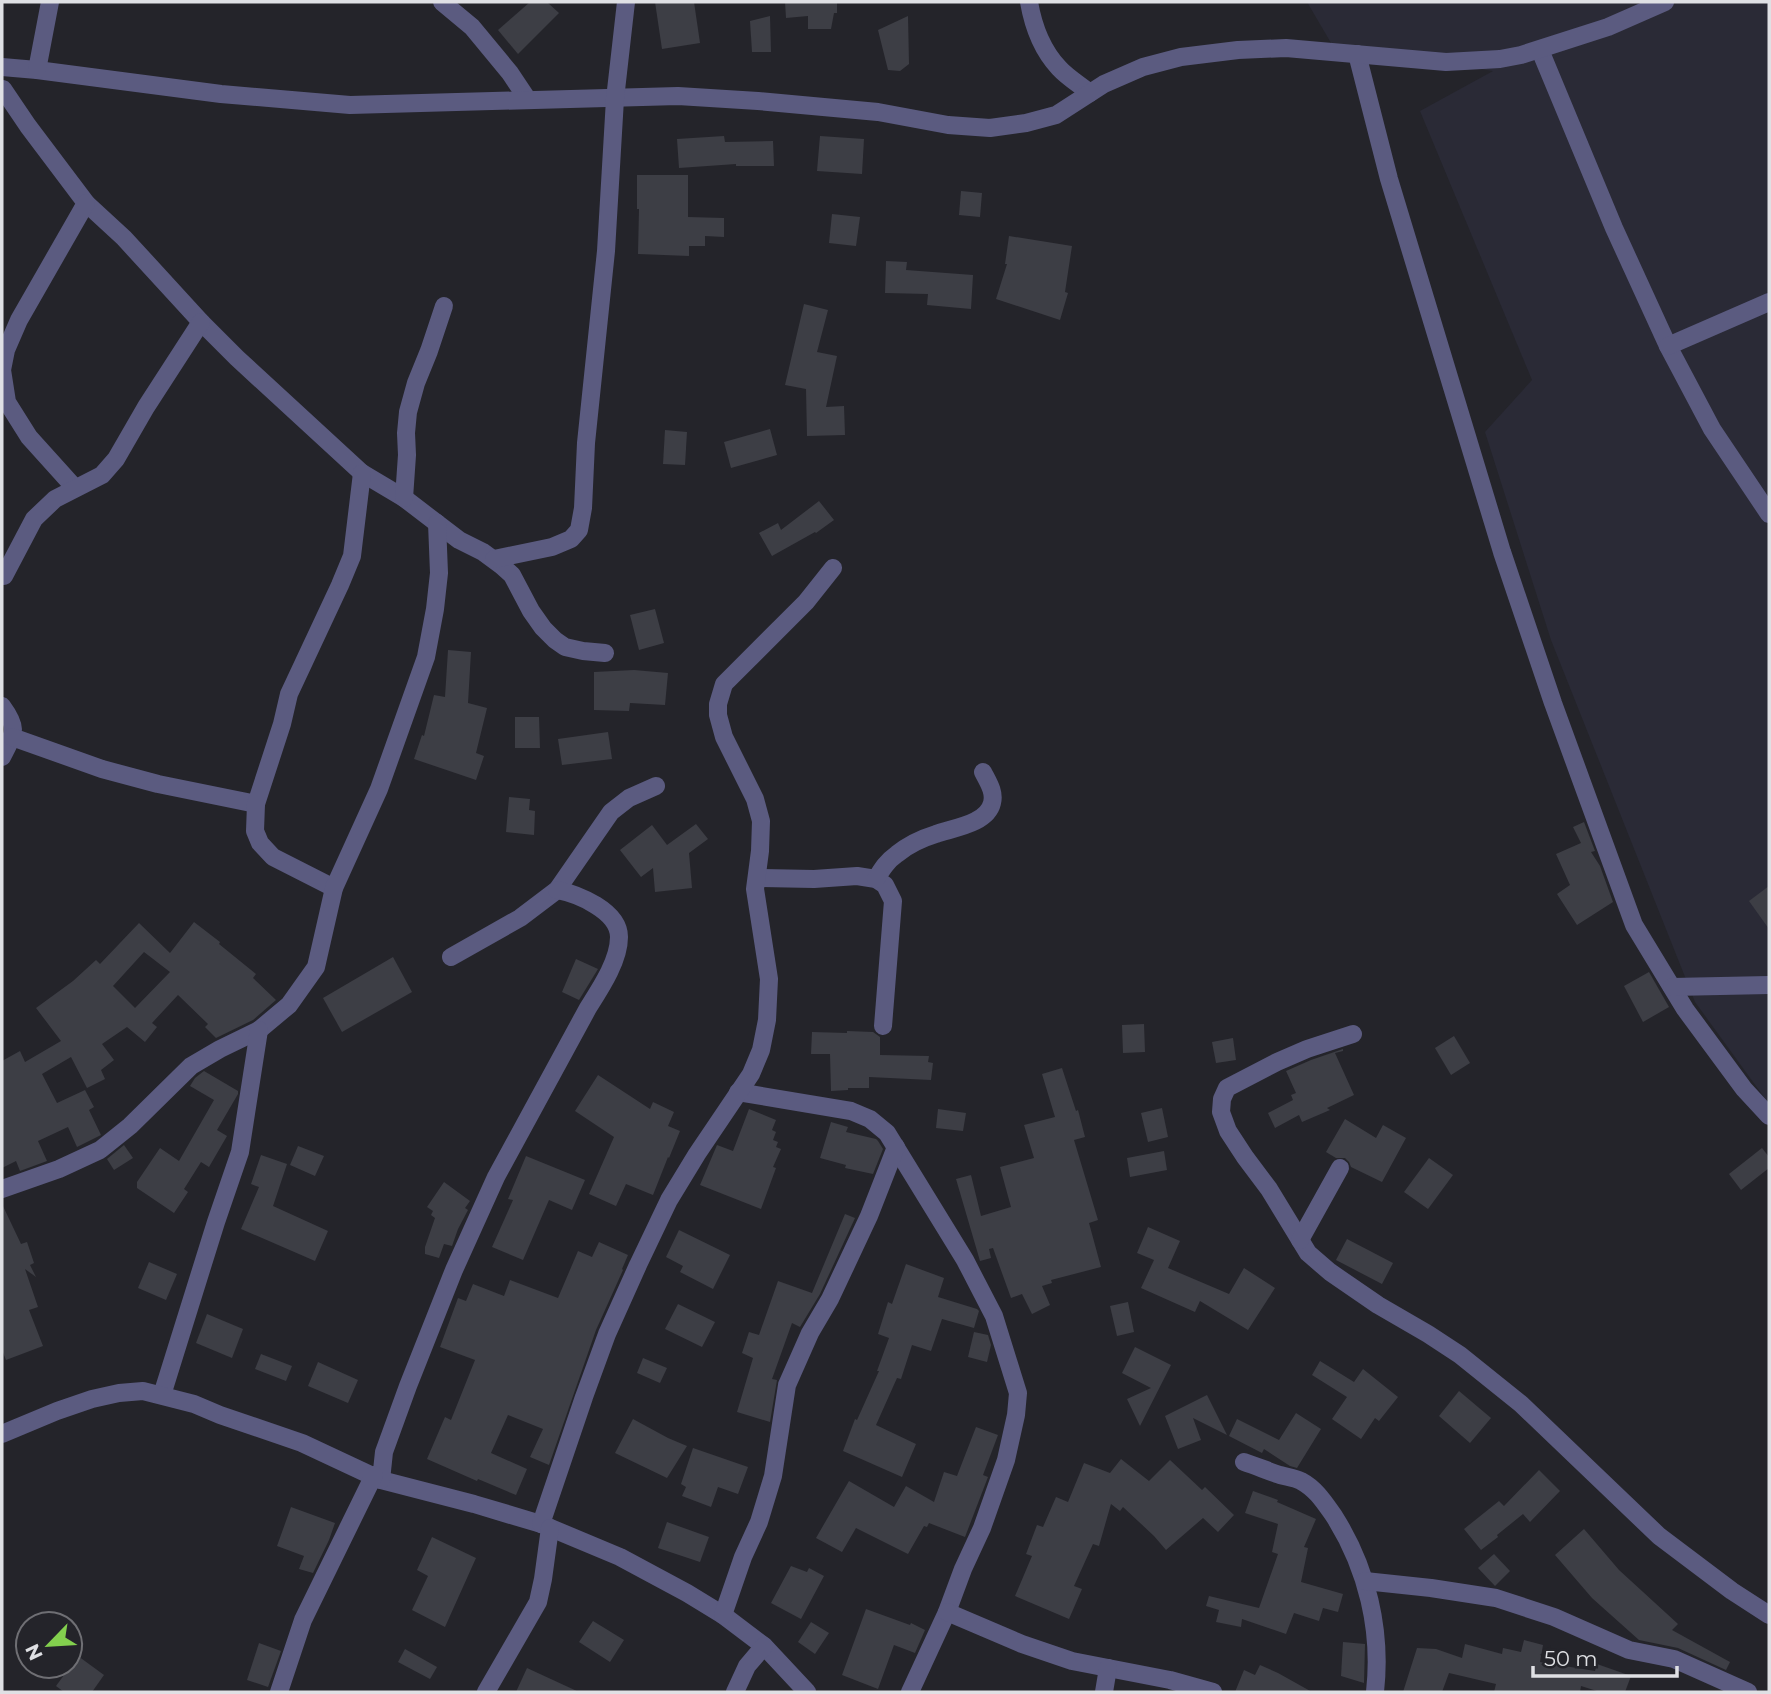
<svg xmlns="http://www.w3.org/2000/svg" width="1771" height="1694" font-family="Montserrat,sans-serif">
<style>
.built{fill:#2a2a36}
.building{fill:#3d3e45;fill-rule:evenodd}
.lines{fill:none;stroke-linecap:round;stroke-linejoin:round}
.minor{stroke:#5b5b80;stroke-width:18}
</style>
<rect width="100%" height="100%" fill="#24242a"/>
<polygon class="built" points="1307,2 1769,2 1769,1104 1695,1002 1551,640 1485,432 1532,380 1420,111 1493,71 1334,48"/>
<g class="building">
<polygon points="530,2 547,2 559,13 518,54 498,30"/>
<polygon points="655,2 694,2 700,43 662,49"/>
<polygon points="785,2 837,2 837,13 834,13 831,29 808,29 808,16 786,18"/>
<polygon points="770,16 771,52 752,52 750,21"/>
<polygon points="908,16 909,64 900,71 888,70 878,30"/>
<polygon points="724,136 725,142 773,141 774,166 736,166 736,164 679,168 677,139"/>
<polygon points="820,136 864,139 862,174 817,171"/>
<polygon points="637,175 688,175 688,217 724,218 724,237 705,236 705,246 689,246 689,256 638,254 639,209 637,209"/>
<polygon points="961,191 982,193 980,217 959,215"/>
<polygon points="832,214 860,217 856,246 829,243"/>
<polygon points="1009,236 1072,246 1065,292 1068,293 1060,320 996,299 1007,264 1005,264"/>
<polygon points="886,261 907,262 906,270 973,275 971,309 927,305 928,294 885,293"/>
<polygon points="804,304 828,310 817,352 837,356 826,407 844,406 845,435 807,436 806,389 785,385"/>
<polygon points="770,429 777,455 731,468 724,442"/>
<polygon points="665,430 687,432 685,465 663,464"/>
<polygon points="819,501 834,520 816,533 815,532 772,556 759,533 778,523 781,530"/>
<polygon points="655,609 664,643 639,650 630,615"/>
<polygon points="448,650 471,652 468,703 487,708 476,753 484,756 476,780 414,759 422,735 424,736 434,695 445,697"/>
<polygon points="634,670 668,673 665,705 630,703 629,711 594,710 594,672"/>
<polygon points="515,717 539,717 540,748 515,748"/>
<polygon points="608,732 612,759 562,765 558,739"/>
<polygon points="509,797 530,799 529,810 535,811 534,835 506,832"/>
<polygon points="1584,822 1595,851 1591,852 1600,866 1613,902 1577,925 1557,894 1570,885 1556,854 1581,843 1573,827"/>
<polygon points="696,824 708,839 689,853 692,888 655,892 653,868 641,877 620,850 652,825 667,845"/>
<polygon points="1769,886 1769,929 1749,901"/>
<path d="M194 922 220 942 219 944 256 974 253 978 276 1000 253 1020 216 1038 205 1027 208 1024 178 995 152 1023 157 1027 145 1042 127 1027 102 1044 114 1060 101 1070 105 1079 87 1088 71 1057 42 1074 57 1103 85 1090 94 1107 89 1110 101 1135 77 1147 68 1127 38 1141 47 1161 20 1171 16 1161 2 1168V1061L20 1051 25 1062 61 1041 36 1008 73 981 96 960 100 964 139 923 170 953ZM144 952 170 972 135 1008 113 986Z"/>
<polygon points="393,957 412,992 342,1032 323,998"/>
<polygon points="576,959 598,969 579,1000 562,992"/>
<polygon points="1649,972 1669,1007 1643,1022 1624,986"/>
<polygon points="1144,1024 1145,1052 1123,1053 1122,1025"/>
<polygon points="847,1031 873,1032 880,1037 880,1055 929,1056 928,1062 933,1063 931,1080 869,1077 869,1088 848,1088 848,1090 831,1091 830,1054 811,1054 812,1032 847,1033"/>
<polygon points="1454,1036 1470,1063 1451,1075 1435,1048"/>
<polygon points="1233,1038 1236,1060 1216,1063 1212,1042"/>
<polygon points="1343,1049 1343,1051 1335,1053 1354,1095 1327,1108 1330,1110 1302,1122 1299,1115 1275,1128 1268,1113 1293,1100 1291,1095 1296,1093 1286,1071 1311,1060"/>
<polygon points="1062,1068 1076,1111 1078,1110 1085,1137 1074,1140 1098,1220 1089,1223 1101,1267 1051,1280 1052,1283 1042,1286 1050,1305 1032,1314 1022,1294 1011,1298 993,1248 989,1249 991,1258 980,1261 956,1179 971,1175 981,1216 1011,1207 1000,1167 1034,1158 1024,1125 1055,1117 1042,1074"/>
<polygon points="204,1071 238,1091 238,1094 217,1130 227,1136 209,1167 201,1162 184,1189 188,1192 174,1213 137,1188 137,1182 160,1148 179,1161 214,1100 190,1086 195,1078"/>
<polygon points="598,1075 650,1109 653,1102 674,1112 668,1126 680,1131 669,1158 668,1157 653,1195 626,1184 616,1206 589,1194 614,1137 575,1111"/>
<polygon points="1162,1108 1168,1137 1148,1142 1141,1113"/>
<polygon points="749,1109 776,1120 772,1130 776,1132 773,1140 778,1142 776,1147 781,1149 773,1167 776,1168 761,1209 700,1185 717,1145 733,1151"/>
<polygon points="938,1109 966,1113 963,1131 936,1128"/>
<polygon points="1345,1119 1376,1138 1383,1125 1406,1138 1382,1182 1351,1167 1349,1162 1345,1158 1336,1158 1326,1152"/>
<polygon points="831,1122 848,1127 846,1132 876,1139 878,1141 883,1149 873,1174 845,1168 846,1165 820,1158"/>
<polygon points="124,1145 133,1158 114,1170 107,1159"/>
<polygon points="298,1146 324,1156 315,1176 290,1165"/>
<polygon points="1762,1148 1769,1157 1769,1168 1741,1190 1729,1174"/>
<polygon points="1164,1151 1167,1170 1130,1177 1127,1158"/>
<polygon points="261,1155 287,1164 273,1206 328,1231 315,1261 241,1229 259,1187 251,1184"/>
<polygon points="526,1156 585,1180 572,1210 549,1200 523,1260 492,1247 513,1200 508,1199"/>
<polygon points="1429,1158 1453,1175 1428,1209 1404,1192"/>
<polygon points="444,1182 470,1201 465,1208 468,1210 458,1229 452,1246 444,1244 439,1258 425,1254 425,1247 435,1218 431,1215 433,1211 427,1207"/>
<polygon points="2,1204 21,1244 27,1242 34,1263 30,1265 36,1277 25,1269 38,1307 29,1310 43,1346 6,1360 2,1350"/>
<polygon points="845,1214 855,1218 820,1294 800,1327 792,1323 772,1379 777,1380 770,1422 737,1412 753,1358 742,1353 749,1332 759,1335 778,1281 812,1293"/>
<polygon points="1148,1227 1180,1241 1168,1268 1229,1294 1244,1268 1275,1288 1248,1330 1200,1301 1195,1312 1141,1288 1154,1260 1137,1253"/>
<polygon points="679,1230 730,1255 713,1289 680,1272 683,1266 666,1257"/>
<polygon points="1347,1239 1393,1263 1382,1284 1336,1260"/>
<polygon points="599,1242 628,1255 622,1269 623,1270 596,1330 549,1465 530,1457 543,1429 508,1415 491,1453 527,1469 516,1495 478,1479 477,1481 427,1459 445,1417 451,1420 475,1360 440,1347 458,1298 466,1301 473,1284 504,1296 510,1280 558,1298 578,1251 592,1257"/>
<polygon points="149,1262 177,1274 166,1300 138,1288"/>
<polygon points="906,1264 944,1278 938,1297 977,1309 979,1311 974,1328 942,1319 931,1351 912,1345 901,1379 897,1378 876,1425 916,1444 902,1477 843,1451 855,1419 857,1420 879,1371 877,1371 889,1338 878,1334 888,1302 892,1304"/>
<polygon points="1128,1302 1134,1332 1117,1336 1110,1306"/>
<polygon points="678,1304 715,1322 702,1347 665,1329"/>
<polygon points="207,1314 243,1329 232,1358 196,1343"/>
<polygon points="974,1332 988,1335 991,1345 987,1362 968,1357"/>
<polygon points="1135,1347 1171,1365 1140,1426 1127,1399 1151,1388 1122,1373"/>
<polygon points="261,1354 292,1366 286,1381 255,1369"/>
<polygon points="643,1358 667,1368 660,1383 637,1373"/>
<polygon points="1320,1361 1354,1382 1363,1369 1398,1397 1379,1421 1375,1418 1361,1439 1332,1419 1347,1397 1312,1375"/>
<polygon points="318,1362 358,1380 348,1403 308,1386"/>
<polygon points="1459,1391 1491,1418 1470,1443 1439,1416"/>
<polygon points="1207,1395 1227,1435 1193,1418 1201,1440 1178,1449 1165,1416"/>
<polygon points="1296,1413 1321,1429 1297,1468 1290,1466 1264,1449 1262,1453 1229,1436 1237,1419 1279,1440"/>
<polygon points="633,1419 668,1438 687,1446 667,1478 615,1453"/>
<polygon points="976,1427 998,1435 983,1475 988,1477 965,1537 929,1523 927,1527 924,1526 908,1554 856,1528 842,1552 816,1538 849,1481 894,1507 906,1486 934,1502 944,1472 957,1476"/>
<polygon points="693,1448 748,1467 738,1494 718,1487 711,1507 682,1496 686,1487 681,1484"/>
<polygon points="1121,1459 1149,1481 1170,1460 1202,1490 1205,1487 1234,1515 1218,1532 1203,1518 1166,1550 1154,1536 1123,1507 1120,1511 1111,1504 1099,1546 1093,1544 1074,1586 1082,1589 1069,1619 1015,1596 1032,1556 1026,1554 1037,1525 1043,1527 1056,1497 1068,1502 1084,1463 1110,1473"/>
<polygon points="1539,1470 1560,1491 1530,1522 1523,1514 1497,1535 1498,1537 1481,1550 1464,1529 1499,1501 1504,1506"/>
<polygon points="1253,1491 1278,1500 1277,1502 1316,1519 1304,1547 1308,1548 1301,1582 1343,1594 1338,1612 1323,1608 1319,1621 1294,1613 1286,1634 1242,1619 1241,1627 1216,1622 1219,1610 1206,1606 1209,1596 1259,1608 1278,1554 1272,1552 1278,1524 1245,1513"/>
<polygon points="291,1507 335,1523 329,1540 313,1573 299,1569 304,1556 277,1546"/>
<polygon points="667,1522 709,1537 700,1562 658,1548"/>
<polygon points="1584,1529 1619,1570 1678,1624 1672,1630 1730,1662 1726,1670 1678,1648 1639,1640 1592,1598 1555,1555"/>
<polygon points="432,1537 476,1558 445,1627 412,1610 428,1576 417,1570"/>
<polygon points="1494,1554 1510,1571 1495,1586 1478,1568"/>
<polygon points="791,1566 807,1572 809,1568 824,1576 801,1619 771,1603"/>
<polygon points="866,1609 910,1625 911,1623 925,1630 915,1653 894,1645 878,1689 842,1675"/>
<polygon points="593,1621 624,1640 610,1662 579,1642"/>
<polygon points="811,1622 829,1633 815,1654 798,1642"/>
<polygon points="1524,1640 1543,1645 1540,1662 1595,1671 1597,1664 1631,1676 1625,1692 1600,1692 1581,1686 1580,1692 1494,1692 1496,1684 1449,1673 1442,1692 1403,1692 1417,1648 1436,1649 1462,1658 1465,1644 1502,1654 1503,1648 1521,1652"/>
<polygon points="1343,1642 1365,1644 1364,1683 1341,1676"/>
<polygon points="259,1643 281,1651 268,1687 247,1680"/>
<polygon points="405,1649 437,1667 430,1679 398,1662"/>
<polygon points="78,1656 104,1675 92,1692 64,1692 56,1686"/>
<polygon points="1260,1665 1278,1673 1312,1692 1235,1692 1244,1670 1255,1675"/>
<polygon points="527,1668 579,1692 516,1692"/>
</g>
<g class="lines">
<g class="minor">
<polyline points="442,2 472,27 510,73 528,100"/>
<path d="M1029 2C1033 25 1042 50 1059 68 1067 77 1080 85 1090 93"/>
<polyline points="1540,50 1614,228 1668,346 1712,429 1769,514"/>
<polyline points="1357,54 1389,179 1502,552 1553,703 1634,925 1685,1009 1744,1089 1769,1116"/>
<polyline points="2,67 37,70 221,94 350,105 678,96 758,101 878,112 948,125 990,128 1026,123 1056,115 1104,84 1143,67 1181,57 1238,50 1286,48 1446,62 1500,59 1521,55 1608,27 1665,2"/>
<polyline points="37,70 50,2"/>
<polyline points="3,89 28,126 86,203 124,238 201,322 237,358 362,473 404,498 459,540 483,552 502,566 512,575 531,611 543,628 555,640 565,647 583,651 605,653"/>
<polyline points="1668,346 1769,302"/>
<polyline points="75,488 29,437 7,402 2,370 6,350 19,320 86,203"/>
<polyline points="404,498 407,455 406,433 408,412 416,383 429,351 444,306"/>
<polyline points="494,559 552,547 571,539 579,530 583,508 586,443 606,251 615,99 626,2"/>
<polyline points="4,576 34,519 55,499 102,475 116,459 146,407 201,322"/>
<path d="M2 706C19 729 14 733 2 757"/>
<polyline points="12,737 102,769 158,784 256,804"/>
<polyline points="757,878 814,879 857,876 876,879 885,885 893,901 883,1026"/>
<path d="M876 879C882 869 887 861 897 854 908 845 923 838 936 834 953 828 987 824 992 803 995 792 988 782 983 772"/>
<polyline points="334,888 273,857 260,843 255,831 256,804 282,724 289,694 340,585 352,556 362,473"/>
<polyline points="451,957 520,918 557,890 611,812 629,798 656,786"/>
<polyline points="1672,987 1769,985"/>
<polyline points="1353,1034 1307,1049 1277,1062 1227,1088 1222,1099 1221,1112 1228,1131 1245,1157 1269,1189 1308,1253 1330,1272 1378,1305 1428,1334 1460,1355 1521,1404 1659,1536 1732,1591 1769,1615"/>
<polyline points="738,1092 851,1111 870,1119 887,1133 965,1260 994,1316 1018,1393 1016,1415 1006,1460 982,1528 963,1569 947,1612 910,1692"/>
<polyline points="2,1189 59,1169 100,1150 130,1126 191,1066 220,1049 259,1030 289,1005 316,967 334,888 379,789 426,657 435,609 439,573 437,523"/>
<polyline points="1300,1240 1340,1168"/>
<polyline points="162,1395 216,1222 240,1152 259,1030"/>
<polyline points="2,1434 57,1411 92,1399 119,1393 143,1391 194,1404 220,1415 302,1443 381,1480 474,1504 541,1524 620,1557 687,1593 723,1615 764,1646 807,1692"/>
<path d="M1244 1462C1256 1466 1268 1471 1280 1475 1287 1477 1295 1478 1301 1481 1316 1489 1324 1502 1334 1516 1367 1568 1382 1630 1375 1692"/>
<path d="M381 1480 384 1452 408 1386 454 1270 496 1177 588 1008C600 989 619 961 619 937 619 911 578 894 557 890"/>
<polyline points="541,1524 584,1397 607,1334 638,1265 669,1200 697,1154 751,1074 761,1050 767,1020 769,979 755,889 760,851 761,821 755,799 724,737 718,715 718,704 724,684 806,602 833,568"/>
<polyline points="1365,1581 1431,1588 1496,1598 1554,1617 1629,1650 1674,1659 1748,1692"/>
<polyline points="947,1612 1022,1644 1072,1661 1170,1680 1213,1692"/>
<polyline points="723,1615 743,1557 759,1522 773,1476 787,1385 810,1333 830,1299 869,1216 896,1147"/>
<polyline points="279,1692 303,1620 374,1475"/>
<polyline points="486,1692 538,1602 543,1579 550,1528"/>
<polyline points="735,1692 747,1666 764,1646"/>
<polyline points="1104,1692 1108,1668"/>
</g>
</g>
<rect width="1771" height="1694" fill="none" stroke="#dfe0e4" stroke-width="7"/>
<g transform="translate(49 1645) rotate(245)"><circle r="33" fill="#24242a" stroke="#6f6f74" stroke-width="2"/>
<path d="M0-5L12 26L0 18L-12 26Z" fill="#83d04e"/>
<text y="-10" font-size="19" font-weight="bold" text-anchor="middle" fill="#dfe0e4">N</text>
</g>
<path d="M1533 1666v10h144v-10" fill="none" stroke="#dfe0e4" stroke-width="3.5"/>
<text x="1544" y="1666" font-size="21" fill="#dfe0e4" stroke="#24242a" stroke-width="5" paint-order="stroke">50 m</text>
</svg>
